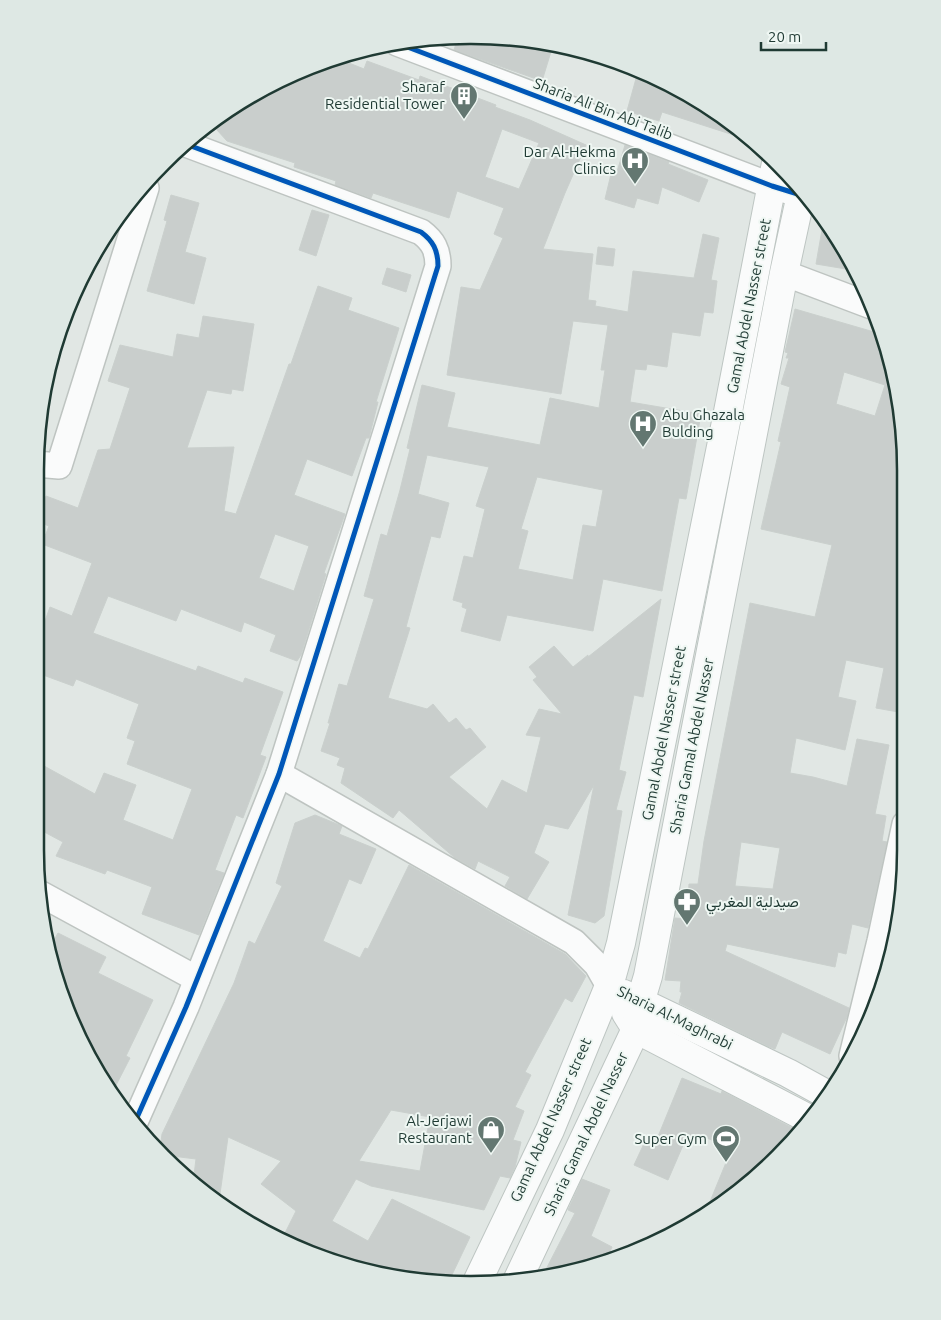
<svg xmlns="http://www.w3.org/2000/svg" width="941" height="1320" font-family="Ubuntu,Vazirmatn,sans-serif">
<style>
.building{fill:#c9cecc;stroke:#cad0cd;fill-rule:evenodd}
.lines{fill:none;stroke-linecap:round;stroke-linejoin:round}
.minor-casing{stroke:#bec4c1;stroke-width:28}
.secondary-casing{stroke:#bdc5c2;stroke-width:30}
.minor{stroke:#fafbfb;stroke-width:25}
.secondary{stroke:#fafbfb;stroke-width:28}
.cycleway-casing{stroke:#eff7f3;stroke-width:8}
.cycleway{stroke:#0057b8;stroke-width:5}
.labels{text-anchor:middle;stroke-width:4;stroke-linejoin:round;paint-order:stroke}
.poi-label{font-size:15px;fill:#1f3a33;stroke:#eff7f3;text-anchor:end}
.street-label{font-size:15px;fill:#1f3a33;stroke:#eff7f3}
.rim{fill:none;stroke:#1f3a33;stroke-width:2.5}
</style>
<rect width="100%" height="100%" fill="#e1e7e4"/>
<g class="building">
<polygon points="499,36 553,45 542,81 454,50 458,37"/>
<path d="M334 57 364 69 367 61 419 80 420 76 496 105 495 107 530 120 586 145 565 193 543 249 593 254 588 300 596 301 595 306 628 312 633 271 694 278 703 234 719 238 711 280 717 281 713 313 704 312 700 336 672 332 667 367 647 364 646 370 635 369 630 402 701 414 686 499 679 498 662 591 603 579 593 631 507 615 500 641 461 631 467 609 462 607 463 603 453 600 464 556 473 558 485 509 476 506 489 467 427 455 418 494 449 503 440 538 431 536 406 627 410 628 388 698 427 709 433 704 449 723 456 718 466 730 470 728 486 747 449 777 487 809 502 780 527 793 541 737 526 735 539 709 562 714 533 680 537 677 529 667 554 646 573 667 588 655V657L661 599 643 697 634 695 619 770 626 772 616 810 622 811 604 916 595 923 568 915 594 785 568 829 545 824 534 853 549 862 527 899 505 886 510 877 478 861 475 869 455 858 399 810 393 818 341 783 345 768 337 765 340 758 321 751 330 723H328L339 684 347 686 374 599 364 596 381 534 387 536 400 490 410 449 407 448 422 385 455 393 447 427 540 445 550 398 599 408 605 370H601L608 325 573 321 561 394 447 375 461 287 480 290 503 238 494 234 504 208 457 191 449 218 373 193 371 198 335 185 336 181 294 167 295 163 227 141 217 130 214 121 253 93ZM502 129 539 143 519 189 485 177ZM537 477 603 490 596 527 583 525 573 580 518 569 528 531 521 529Z"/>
<polygon points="637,75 677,88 736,125 747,136 746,139 662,112 659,121 627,111"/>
<polygon points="625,145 669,162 668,164 708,180 699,202 662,187 658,204 637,198 634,208 605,199 612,170 617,172"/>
<polygon points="171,195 199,203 185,252 206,258 194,304 147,291 167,221 164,220"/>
<polygon points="312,210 329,215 316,256 299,250"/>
<polygon points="823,224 852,270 816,264"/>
<polygon points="598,247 615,249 613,266 596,264"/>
<polygon points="387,268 411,275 406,292 382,284"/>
<path d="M318 286 352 298 348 310 399 328 376 402H378L369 438H366L352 476 307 459 294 495 345 514 324 573 326 574 301 655 297 661 270 651 276 635 244 622 241 632 181 609 176 621 108 596 93 633 196 671 198 666 243 683 245 678 283 692 260 755 266 757 243 818 236 815 215 870 224 873 199 935 142 914 152 887 107 870 105 874 56 856 63 842 35 827V761L95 794 104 773 136 785 123 820 173 840 192 789 127 764 135 741 127 738 139 704 76 679 73 686 35 672V649L50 607 72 616 92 563 42 544 49 526 36 521 46 496 78 508 98 450 110 449 130 388 108 381 120 345 173 357 177 334 199 338 203 316 254 324 243 391 232 389 231 394 207 390 187 448 234 447 224 511 236 514 289 364H291ZM275 534 309 546 294 591 259 578Z"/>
<path d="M795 309 881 334 902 413 904 713 876 708 884 668 846 660 838 697 856 701 845 750 796 738 790 773 813 777 847 786 857 739 889 745 875 814 886 816 882 841 887 842 868 928 852 924 846 954 838 952 835 967 727 944 725 951 849 1008 847 1017 830 1054 782 1032 775 1049 767 1046 679 1003 682 992H680L681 981 665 980 675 918 687 919 689 884H698L704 841 750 603 815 617 832 545 761 529 781 442 778 441 790 387 781 384 789 358H786L788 353 785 352ZM844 372 885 385 875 416 836 404ZM741 842 780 848 773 889 735 886Z"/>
<path d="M315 815 342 826 339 834 376 849 361 884 349 879 323 941 360 958 365 948 368 949 409 865 565 954 586 976 572 1002 565 998 525 1072 531 1075 515 1107 524 1111 513 1140 521 1142 515 1167 510 1178 500 1176 484 1210 371 1186 356 1179 332 1221 368 1241 392 1199 470 1237 450 1279 386 1277 281 1241 296 1211 261 1184 281 1161 228 1137 219 1201 193 1183 196 1159 164 1155 160 1150 162 1134 234 983 249 941 255 944 282 886 276 883 295 823ZM391 1110 430 1117 420 1171 359 1161Z"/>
<polygon points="58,933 106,957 98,973 153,1000 126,1056 130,1058 111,1095 108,1091 50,962 48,951"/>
<polygon points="682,1078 721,1094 722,1091 800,1132 757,1177 707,1209 732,1148 699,1135 697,1140 687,1136 668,1180 634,1165 648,1135 657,1139"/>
<polygon points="582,1179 610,1190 591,1236 612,1247 606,1260 542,1277 575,1213 568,1210"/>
</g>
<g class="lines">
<defs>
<g id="minor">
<polyline points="397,43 772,186 801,195"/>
<polyline points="784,273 874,307"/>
<polyline points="36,464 59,466 146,188"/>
<polyline points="279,774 574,942 597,965 609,986"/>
<polyline points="41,894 197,979"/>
<polyline points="852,1056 880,941 905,824"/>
<path d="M135 1122 186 1007 279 774 438 266C438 250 433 241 421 232L183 143"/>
</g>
<g id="secondary">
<polyline points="624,994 788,1073 828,1095"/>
<polyline points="626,1013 636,1029 811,1120"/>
<polyline points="478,1280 550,1130 609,986 621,943 727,417 776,163"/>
<polyline points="517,1281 636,1029 640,1003 648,976 784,273 802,190"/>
</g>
</defs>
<use href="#minor" class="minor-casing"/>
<use href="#secondary" class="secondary-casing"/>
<use href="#minor" class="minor"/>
<use href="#secondary" class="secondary"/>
<defs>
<g id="cycleway">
<polyline points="397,43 772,186 801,195"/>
<path d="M135 1122 186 1007 279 774 438 266C438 250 433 241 421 232L183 143"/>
</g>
</defs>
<use href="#cycleway" class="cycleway-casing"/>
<use href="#cycleway" class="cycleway"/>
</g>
<defs>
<symbol id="building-pin" viewBox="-11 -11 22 30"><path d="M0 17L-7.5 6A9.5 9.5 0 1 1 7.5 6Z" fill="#637771" stroke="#eff7f3"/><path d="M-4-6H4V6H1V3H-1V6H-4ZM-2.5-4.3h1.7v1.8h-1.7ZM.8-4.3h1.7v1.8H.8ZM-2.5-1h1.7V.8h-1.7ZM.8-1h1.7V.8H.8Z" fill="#fff"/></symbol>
<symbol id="hospital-pin" viewBox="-11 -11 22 30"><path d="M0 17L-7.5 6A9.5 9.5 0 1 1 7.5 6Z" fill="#637771" stroke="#eff7f3"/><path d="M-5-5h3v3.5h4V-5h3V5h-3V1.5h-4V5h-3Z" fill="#fff"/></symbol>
<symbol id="pharmacy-pin" viewBox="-11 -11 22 30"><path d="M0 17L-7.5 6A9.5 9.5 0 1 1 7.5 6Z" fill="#637771" stroke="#eff7f3"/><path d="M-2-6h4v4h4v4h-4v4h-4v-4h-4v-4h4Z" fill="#fff"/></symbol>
<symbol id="shop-pin" viewBox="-11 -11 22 30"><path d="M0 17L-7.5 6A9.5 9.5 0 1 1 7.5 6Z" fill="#637771" stroke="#eff7f3"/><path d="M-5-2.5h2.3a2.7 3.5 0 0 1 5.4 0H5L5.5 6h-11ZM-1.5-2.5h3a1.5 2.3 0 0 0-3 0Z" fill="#fff"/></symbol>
<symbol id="stadium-pin" viewBox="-11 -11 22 30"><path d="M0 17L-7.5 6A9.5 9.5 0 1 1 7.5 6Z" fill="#637771" stroke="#eff7f3"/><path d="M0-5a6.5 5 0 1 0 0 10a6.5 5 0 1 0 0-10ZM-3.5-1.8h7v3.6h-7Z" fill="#fff"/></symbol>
</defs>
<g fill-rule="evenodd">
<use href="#building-pin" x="448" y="80" width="32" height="43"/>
<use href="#hospital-pin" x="619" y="145" width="32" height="43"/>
<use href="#hospital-pin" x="627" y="408" width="32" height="43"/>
<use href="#pharmacy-pin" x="671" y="886" width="32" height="43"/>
<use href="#shop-pin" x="475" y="1114" width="32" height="43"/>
<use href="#stadium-pin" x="710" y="1123" width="32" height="43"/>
</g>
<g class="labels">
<g class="poi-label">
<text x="445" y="92">Sharaf<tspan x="445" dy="17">Residential Tower</tspan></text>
<text x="616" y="157">Dar Al-Hekma<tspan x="616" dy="17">Clinics</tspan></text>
<text x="662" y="420" text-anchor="start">Abu Ghazala<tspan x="662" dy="17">Bulding</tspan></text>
<text x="706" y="907" text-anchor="start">صيدلية المغربي</text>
<text x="472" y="1126">Al-Jerjawi<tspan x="472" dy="17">Restaurant</tspan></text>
<text x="707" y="1144">Super Gym</text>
</g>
<g class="street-label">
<text transform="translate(603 109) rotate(21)" y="5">Sharia Ali Bin Abi Talib</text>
<text transform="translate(749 306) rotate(-79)" y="5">Gamal Abdel Nasser street</text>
<text transform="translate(664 733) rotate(-79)" y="5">Gamal Abdel Nasser street</text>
<text transform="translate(692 746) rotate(-79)" y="5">Sharia Gamal Abdel Nasser</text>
<text transform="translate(675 1018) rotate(26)" y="5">Sharia Al-Maghrabi</text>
<text transform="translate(551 1120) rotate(-66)" y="5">Gamal Abdel Nasser street</text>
<text transform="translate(586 1134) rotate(-65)" y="5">Sharia Gamal Abdel Nasser</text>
</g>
</g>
<path d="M0 0H941V1320H0ZM470 44H471A426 426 0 0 1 897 470V850A426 426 0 0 1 471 1276H470A426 426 0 0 1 44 850V470A426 426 0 0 1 470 44Z" fill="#dee8e4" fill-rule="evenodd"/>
<path class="rim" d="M470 44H471A426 426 0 0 1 897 470V850A426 426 0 0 1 471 1276H470A426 426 0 0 1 44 850V470A426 426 0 0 1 470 44Z"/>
<path d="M761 42v8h65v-8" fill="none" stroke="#1f3a33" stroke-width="2.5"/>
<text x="768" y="42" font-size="15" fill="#1f3a33" stroke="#eff7f3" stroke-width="4" paint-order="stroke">20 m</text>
</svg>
